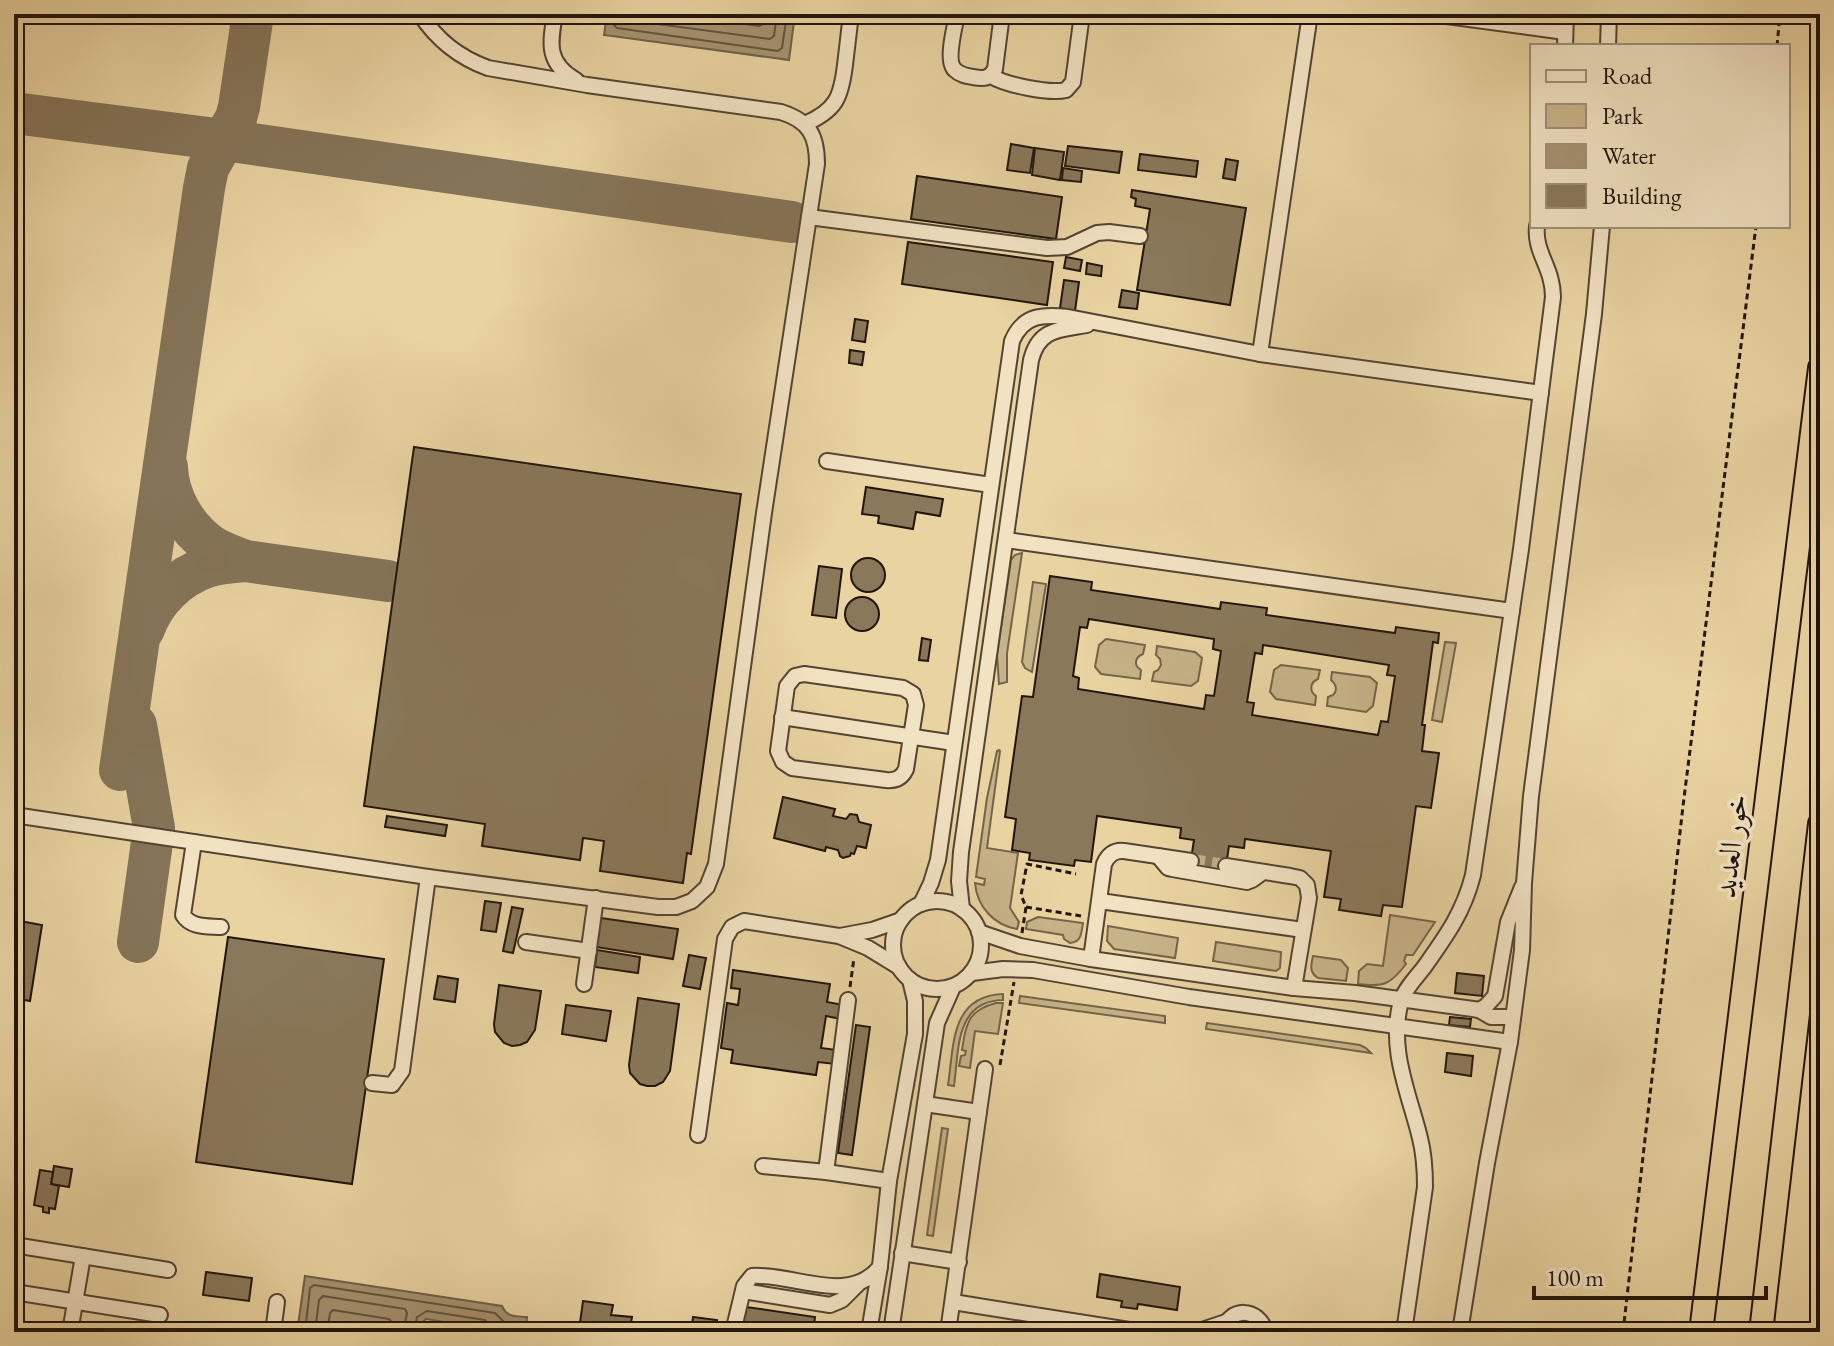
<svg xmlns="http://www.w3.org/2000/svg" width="1834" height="1346" font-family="'EB Garamond',Amiri,serif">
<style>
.green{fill:#c7b388;stroke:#74644b;stroke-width:2}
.water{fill:#a5926f;stroke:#706048;stroke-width:2}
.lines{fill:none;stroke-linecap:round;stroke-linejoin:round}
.shore{stroke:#63543e;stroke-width:2}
.taxiway{stroke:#857458;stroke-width:42}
.building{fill:#89785a;stroke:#21150e;stroke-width:2;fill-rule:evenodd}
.minor-tunnel{stroke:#c1ad84;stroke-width:14;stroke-dasharray:14 7;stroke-linecap:butt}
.minor-casing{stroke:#534433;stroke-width:18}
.highway-casing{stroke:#21150e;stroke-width:26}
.path{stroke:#21150e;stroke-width:3;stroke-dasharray:6 4;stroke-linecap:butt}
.minor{stroke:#f1e2c2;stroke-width:14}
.highway{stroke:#e9d3a1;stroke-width:22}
.labels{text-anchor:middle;stroke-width:7;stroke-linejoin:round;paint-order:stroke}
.street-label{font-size:30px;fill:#21150e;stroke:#f1e2c2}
</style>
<rect width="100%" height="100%" fill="#e9d3a1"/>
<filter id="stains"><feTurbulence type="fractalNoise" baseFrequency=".0025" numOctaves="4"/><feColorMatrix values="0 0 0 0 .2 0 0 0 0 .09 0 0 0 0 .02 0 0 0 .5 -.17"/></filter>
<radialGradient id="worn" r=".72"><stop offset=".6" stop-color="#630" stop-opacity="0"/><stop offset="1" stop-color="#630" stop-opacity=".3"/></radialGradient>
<g class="green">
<polygon points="1022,553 1007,653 1007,682 999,684 997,655 1011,560 1015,555"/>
<polygon points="1033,582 1046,584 1032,672 1025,668 1022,662"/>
<path d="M1106 639 1145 645 1143 654C1135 657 1133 665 1141 670L1140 679 1101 674 1095 667 1099 645Z"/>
<polygon points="1445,642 1456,643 1442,722 1432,720"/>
<polygon points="1157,646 1195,652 1202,658 1198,681 1191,686 1152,681 1154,672 1158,670 1161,665 1160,659 1156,655"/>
<path d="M1281 665 1320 670 1318 679C1310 682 1309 691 1316 696L1315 705 1276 699 1270 692 1274 670Z"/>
<path d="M1332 672 1370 677 1377 683 1373 706 1366 712 1327 706 1328 697 1333 695C1338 690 1336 684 1331 680Z"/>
<path d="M999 750 1000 751 987 848 1018 853 1010 908 1019 922 1017 929C994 925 977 907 975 883L984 885 985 879 976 877 987 798 997 751Z"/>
<path d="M1390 915 1435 922 1413 955H1406L1404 961 1406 964C1390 985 1384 987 1358 984L1359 971 1367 964 1383 966Z"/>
<path d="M1038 917 1083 923C1081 933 1082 942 1070 943L1064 939 1063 935 1026 929 1027 922Z"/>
<polygon points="1108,926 1178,938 1175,958 1114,949 1107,941"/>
<polygon points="1216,942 1281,952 1280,968 1276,971 1213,961"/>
<path d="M1313 956 1341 960 1348 968 1346 981 1318 978C1309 973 1311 965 1313 956Z"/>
<path d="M1003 994V1000C955 1001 959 1050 954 1086L948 1085C954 1046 950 996 1003 994Z"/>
<polygon points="1020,996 1165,1016 1165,1023 1019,1003"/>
<path d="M996 1003H1003L998 1034 975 1031 970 1068 959 1066 961 1056 965 1055 966 1051 962 1050C966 1024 968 1010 996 1003Z"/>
<polygon points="1207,1023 1360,1045 1366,1048 1371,1053 1206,1029"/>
<polygon points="942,1128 948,1129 933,1236 927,1235"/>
</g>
<g class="water">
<polygon points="607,14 795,14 789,60 604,35"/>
<path d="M305 1276 502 1306C507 1318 516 1316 527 1317L526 1332H507L426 1319 422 1323 421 1332H297Z"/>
</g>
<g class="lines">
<g class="shore">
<polyline points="615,14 614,25 617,28 778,51 782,48 787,14"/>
<polyline points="625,14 625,18 628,20 770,39 774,36 777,14"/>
<polyline points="674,14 759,26 763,24 765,14"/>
<polyline points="305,1332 310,1288 314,1285 495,1313 504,1322 517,1325 519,1332"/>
<polyline points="315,1332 319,1300 323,1296 405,1309 407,1313 403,1332"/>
<polyline points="327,1332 330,1313 333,1310 389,1319 392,1322 391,1332"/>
<polyline points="414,1332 417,1317 427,1311 485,1320 490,1325 491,1332"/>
</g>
<g class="taxiway">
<polyline points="14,113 224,140 792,222"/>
<path d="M167 467C168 497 185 527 210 545 220 552 233 556 245 561L388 581"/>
<path d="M144 629C154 600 178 577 207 567 218 563 233 562 245 561"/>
<polyline points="136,725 154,828 138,942"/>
<polyline points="120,770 204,188 208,168 236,118 239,107 253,14"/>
</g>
</g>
<g class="building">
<polygon points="1011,144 1034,148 1030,173 1007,170"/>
<polygon points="1068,146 1122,152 1119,173 1065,166"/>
<polygon points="1035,148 1064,152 1060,180 1032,175"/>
<polygon points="1140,154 1198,161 1196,177 1138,170"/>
<polygon points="1226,159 1238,161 1235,180 1223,178"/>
<polygon points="1063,168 1082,171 1081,182 1062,180"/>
<polygon points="917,176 1062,197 1056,239 911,219"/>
<polygon points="1132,190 1246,208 1230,305 1137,290 1150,209 1135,206 1136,199 1131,197"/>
<polygon points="908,242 1053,262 1047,305 902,284"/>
<polygon points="1066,257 1082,260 1080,271 1064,268"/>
<polygon points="1087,263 1102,266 1101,276 1086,274"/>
<polygon points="1064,280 1079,282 1075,311 1060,308"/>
<polygon points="1122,290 1139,293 1137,309 1119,307"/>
<polygon points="855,319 868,321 865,342 852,340"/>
<polygon points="850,350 864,352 862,365 849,363"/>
<polygon points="414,447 741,494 691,854 687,853 683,883 600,871 604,841 583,838 580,860 482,846 485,824 364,806"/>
<polygon points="866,487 943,499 940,516 916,512 913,529 878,523 879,516 862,514"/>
<circle cx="868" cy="575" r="17"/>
<polygon points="819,566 842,569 836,618 812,615"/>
<path d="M1050 576 1092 582 1091 590 1220 609 1221 602 1267 608 1266 615 1395 633 1396 627 1439 633 1438 643 1433 642 1422 725H1425L1422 751 1439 753 1431 808 1416 806 1402 907 1383 905 1381 916 1339 910 1341 899 1324 897 1331 851 1245 839 1244 848 1229 846 1225 872 1190 866 1194 840 1180 838 1181 828 1097 816 1091 862 1075 860 1074 866 1029 860 1030 853 1012 850 1016 819 1005 817 1022 696 1033 697ZM1089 619 1214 639 1213 649 1221 651 1214 696 1206 695 1204 709 1078 689 1079 678 1073 676 1080 627 1087 628ZM1263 645 1389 665 1387 675 1395 676 1388 722 1381 721 1378 735 1252 715 1254 703 1247 702 1255 653 1262 654Z"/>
<circle cx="862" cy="614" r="17"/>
<polygon points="922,638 931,640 928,661 919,660"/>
<polygon points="783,797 835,809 833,816 846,819 850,814 857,815 859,822 871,825 866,848 857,846 854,854 851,853 850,856 843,858 840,856 838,850 826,847 825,851 774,838"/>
<polygon points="387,816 447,825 445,836 385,827"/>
<polygon points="485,901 501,903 496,932 481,930"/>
<polygon points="512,907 523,909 513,953 503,951"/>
<polygon points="601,918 678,929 673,959 596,947"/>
<polygon points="14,920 42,925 30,1001 14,998"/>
<polygon points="228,937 384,959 352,1184 196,1162"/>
<polygon points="597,950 640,957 638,973 595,967"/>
<polygon points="689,955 706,958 700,989 683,986"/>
<polygon points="733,970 830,984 827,1002 843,1005 841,1019 826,1016 821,1048 837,1050 835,1064 818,1062 816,1075 731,1063 733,1050 721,1048 727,1003 738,1005 740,989 731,988"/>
<polygon points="1457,973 1484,976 1482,996 1455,993"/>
<polygon points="438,976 458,979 455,1002 434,999"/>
<polygon points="499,985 541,991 535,1030 527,1042 520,1045 512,1046 504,1043 495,1032 494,1024"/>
<polygon points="638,998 679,1004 670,1071 663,1082 655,1086 647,1086 640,1084 630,1073 629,1065"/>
<polygon points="566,1005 611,1011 606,1041 562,1034"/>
<polygon points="1450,1017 1471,1019 1470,1027 1449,1025"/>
<polygon points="856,1025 870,1027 852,1155 838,1153"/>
<polygon points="1447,1053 1473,1056 1471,1076 1445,1072"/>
<polygon points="54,1166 72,1169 69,1187 51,1184"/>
<polygon points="40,1170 53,1172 51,1184 59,1186 55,1209 49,1208 49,1213 43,1212 43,1207 34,1205"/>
<polygon points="206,1272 252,1278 249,1301 203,1295"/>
<polygon points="1100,1274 1180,1287 1177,1310 1138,1304 1137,1309 1121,1307 1122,1301 1097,1297"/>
<polygon points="583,1301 613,1305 611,1315 632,1317 631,1323 657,1327 657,1324 680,1327 679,1332 597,1332 579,1330"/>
<polygon points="746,1307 815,1317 813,1332 742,1332"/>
<polygon points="693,1317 717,1320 716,1332 691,1332"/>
</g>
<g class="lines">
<polyline class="minor-tunnel" points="1191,861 1226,866"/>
<defs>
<g id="minor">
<path d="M555 14C550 43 546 63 576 80"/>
<path d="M957 14C955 27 945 61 955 70 960 75 967 76 973 77 984 79 989 79 995 69L1002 14"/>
<polyline points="1432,14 1565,32"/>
<polyline points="1565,46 1566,14"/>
<polyline points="1608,46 1609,14"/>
<path d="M991 76C1006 85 1049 94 1066 90L1073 82 1082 14"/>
<path d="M805 124C836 110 841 98 845 65 847 48 849 31 851 14"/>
<polyline points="809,217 1047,248 1067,247 1097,233 1109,232 1140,236"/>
<polyline points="1260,354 1310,14"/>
<polyline points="827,461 991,485"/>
<polyline points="1006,540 1512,611"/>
<path d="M804 674 903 688 913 694 916 705 906 769C902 778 896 781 886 780L792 768 783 762 778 751 787 686 795 676Z"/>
<polyline points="782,717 954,743"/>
<path d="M14 815 428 877 658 907H676L692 901 707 887 716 864 764 513 817 164C817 135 809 121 781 112L587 85 488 68C458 57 437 40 420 14"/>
<path d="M194 842 183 915C191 928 208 926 221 927"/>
<polyline points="1158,856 1168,868 1172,869 1247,882 1252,880 1263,872"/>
<polyline points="1226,866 1290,876 1300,878 1307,885 1309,898 1294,988"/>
<polyline points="1100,901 1303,930"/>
<circle cx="937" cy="945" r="44"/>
<path d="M921 904 931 883 938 860 1012 341C1023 315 1042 314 1068 317L1260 354 1541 393"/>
<path d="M962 909 959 881 961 852 1031 360C1039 328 1060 330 1087 325"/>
<polyline points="979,932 1020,946 1091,959 1294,988 1355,993 1473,1009 1479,1010 1491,1017 1513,1017"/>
<polyline points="840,936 872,930 901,920"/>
<polyline points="526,942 589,951"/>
<path d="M1091 959 1104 864C1108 855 1114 850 1124 851L1191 861"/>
<polyline points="972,973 1003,969 1033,970 1189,997 1510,1042"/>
<polyline points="584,984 596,898"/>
<polyline points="1479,1010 1486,1006 1495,996 1508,922 1522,887"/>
<polyline points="372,1083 392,1085 402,1071 428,877"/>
<polyline points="925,1104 979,1112"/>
<polyline points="698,1135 725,939 732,927 744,921 839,936 868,948 899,967"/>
<polyline points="763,1166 826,1172 889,1181"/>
<polyline points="826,1172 848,1000"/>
<polyline points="14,1245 168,1270"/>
<polyline points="902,1253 959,1262"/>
<polyline points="743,1291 830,1305 842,1300 858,1284"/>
<polyline points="14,1292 160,1315"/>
<polyline points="953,1302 1142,1332"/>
<polyline points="70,1332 83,1256"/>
<polyline points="273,1332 277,1302"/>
<path d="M733 1332 744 1286 752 1276C794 1273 848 1306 880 1267"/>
<polyline points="869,1332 880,1266 889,1181 915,1034 915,1001 910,980"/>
<polyline points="891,1332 937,1023 953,987"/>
<polyline points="948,1332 985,1069"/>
<polyline points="1196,1332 1226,1322"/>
<path d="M1222 1332C1230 1306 1258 1307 1266 1332"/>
<path d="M1404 1332 1425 1187C1425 1170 1424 1154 1420 1138 1409 1093 1388 1049 1401 1001 1405 988 1417 977 1425 966 1447 935 1464 911 1473 875L1521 549 1553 297C1553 267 1534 253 1537 226"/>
<polyline points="1460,1332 1487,1163 1510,1042 1522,950 1524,883 1531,796 1594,314 1602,226"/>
</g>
<g id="highway">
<polyline points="1701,1332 1820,368"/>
<polyline points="1761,1332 1820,824"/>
</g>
</defs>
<use href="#minor" class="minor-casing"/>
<use href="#highway" class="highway-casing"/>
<g class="path">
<polyline points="1777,46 1780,14"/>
<polyline points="1026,907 1081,916"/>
<polyline points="1022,933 1026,907 1021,895 1027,864 1076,874"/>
<polyline points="850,987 854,958"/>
<polyline points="1000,1065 1014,982"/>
<polyline points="1623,1332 1683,806 1756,226"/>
</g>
<use href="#minor" class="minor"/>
<use href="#highway" class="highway"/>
</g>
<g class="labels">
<g class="street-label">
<text transform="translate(1731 846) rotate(-83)" y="10">خور العديد</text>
</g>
</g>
<rect width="1834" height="1346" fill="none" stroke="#e9d3a1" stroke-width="48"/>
<rect x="16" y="16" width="1802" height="1314" fill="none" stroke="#21150e" stroke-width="4"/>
<rect x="24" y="24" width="1786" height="1298" fill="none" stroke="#21150e" stroke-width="2"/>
<rect x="1530" y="44" width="260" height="184" fill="#f1e2c2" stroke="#9e907a" stroke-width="2"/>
<rect x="1546" y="70" width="40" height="12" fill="#f1e2c2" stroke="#9e907a" stroke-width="2"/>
<text x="1602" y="84" font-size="24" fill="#21150e">Road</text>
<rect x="1546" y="104" width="40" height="24" fill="#c7b388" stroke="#9e907a" stroke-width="2"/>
<text x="1602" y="124" font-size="24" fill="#21150e">Park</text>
<rect x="1546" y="144" width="40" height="24" fill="#a5926f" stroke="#9e907a" stroke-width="2"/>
<text x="1602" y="164" font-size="24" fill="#21150e">Water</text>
<rect x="1546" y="184" width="40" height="24" fill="#89785a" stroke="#9e907a" stroke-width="2"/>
<text x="1602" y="204" font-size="24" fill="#21150e">Building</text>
<path d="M1534 1286v12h232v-12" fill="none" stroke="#21150e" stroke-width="4"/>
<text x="1546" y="1286" font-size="24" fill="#21150e" stroke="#f1e2c2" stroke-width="6" paint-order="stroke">100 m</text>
<rect width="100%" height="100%" filter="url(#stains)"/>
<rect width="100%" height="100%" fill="url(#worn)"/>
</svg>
